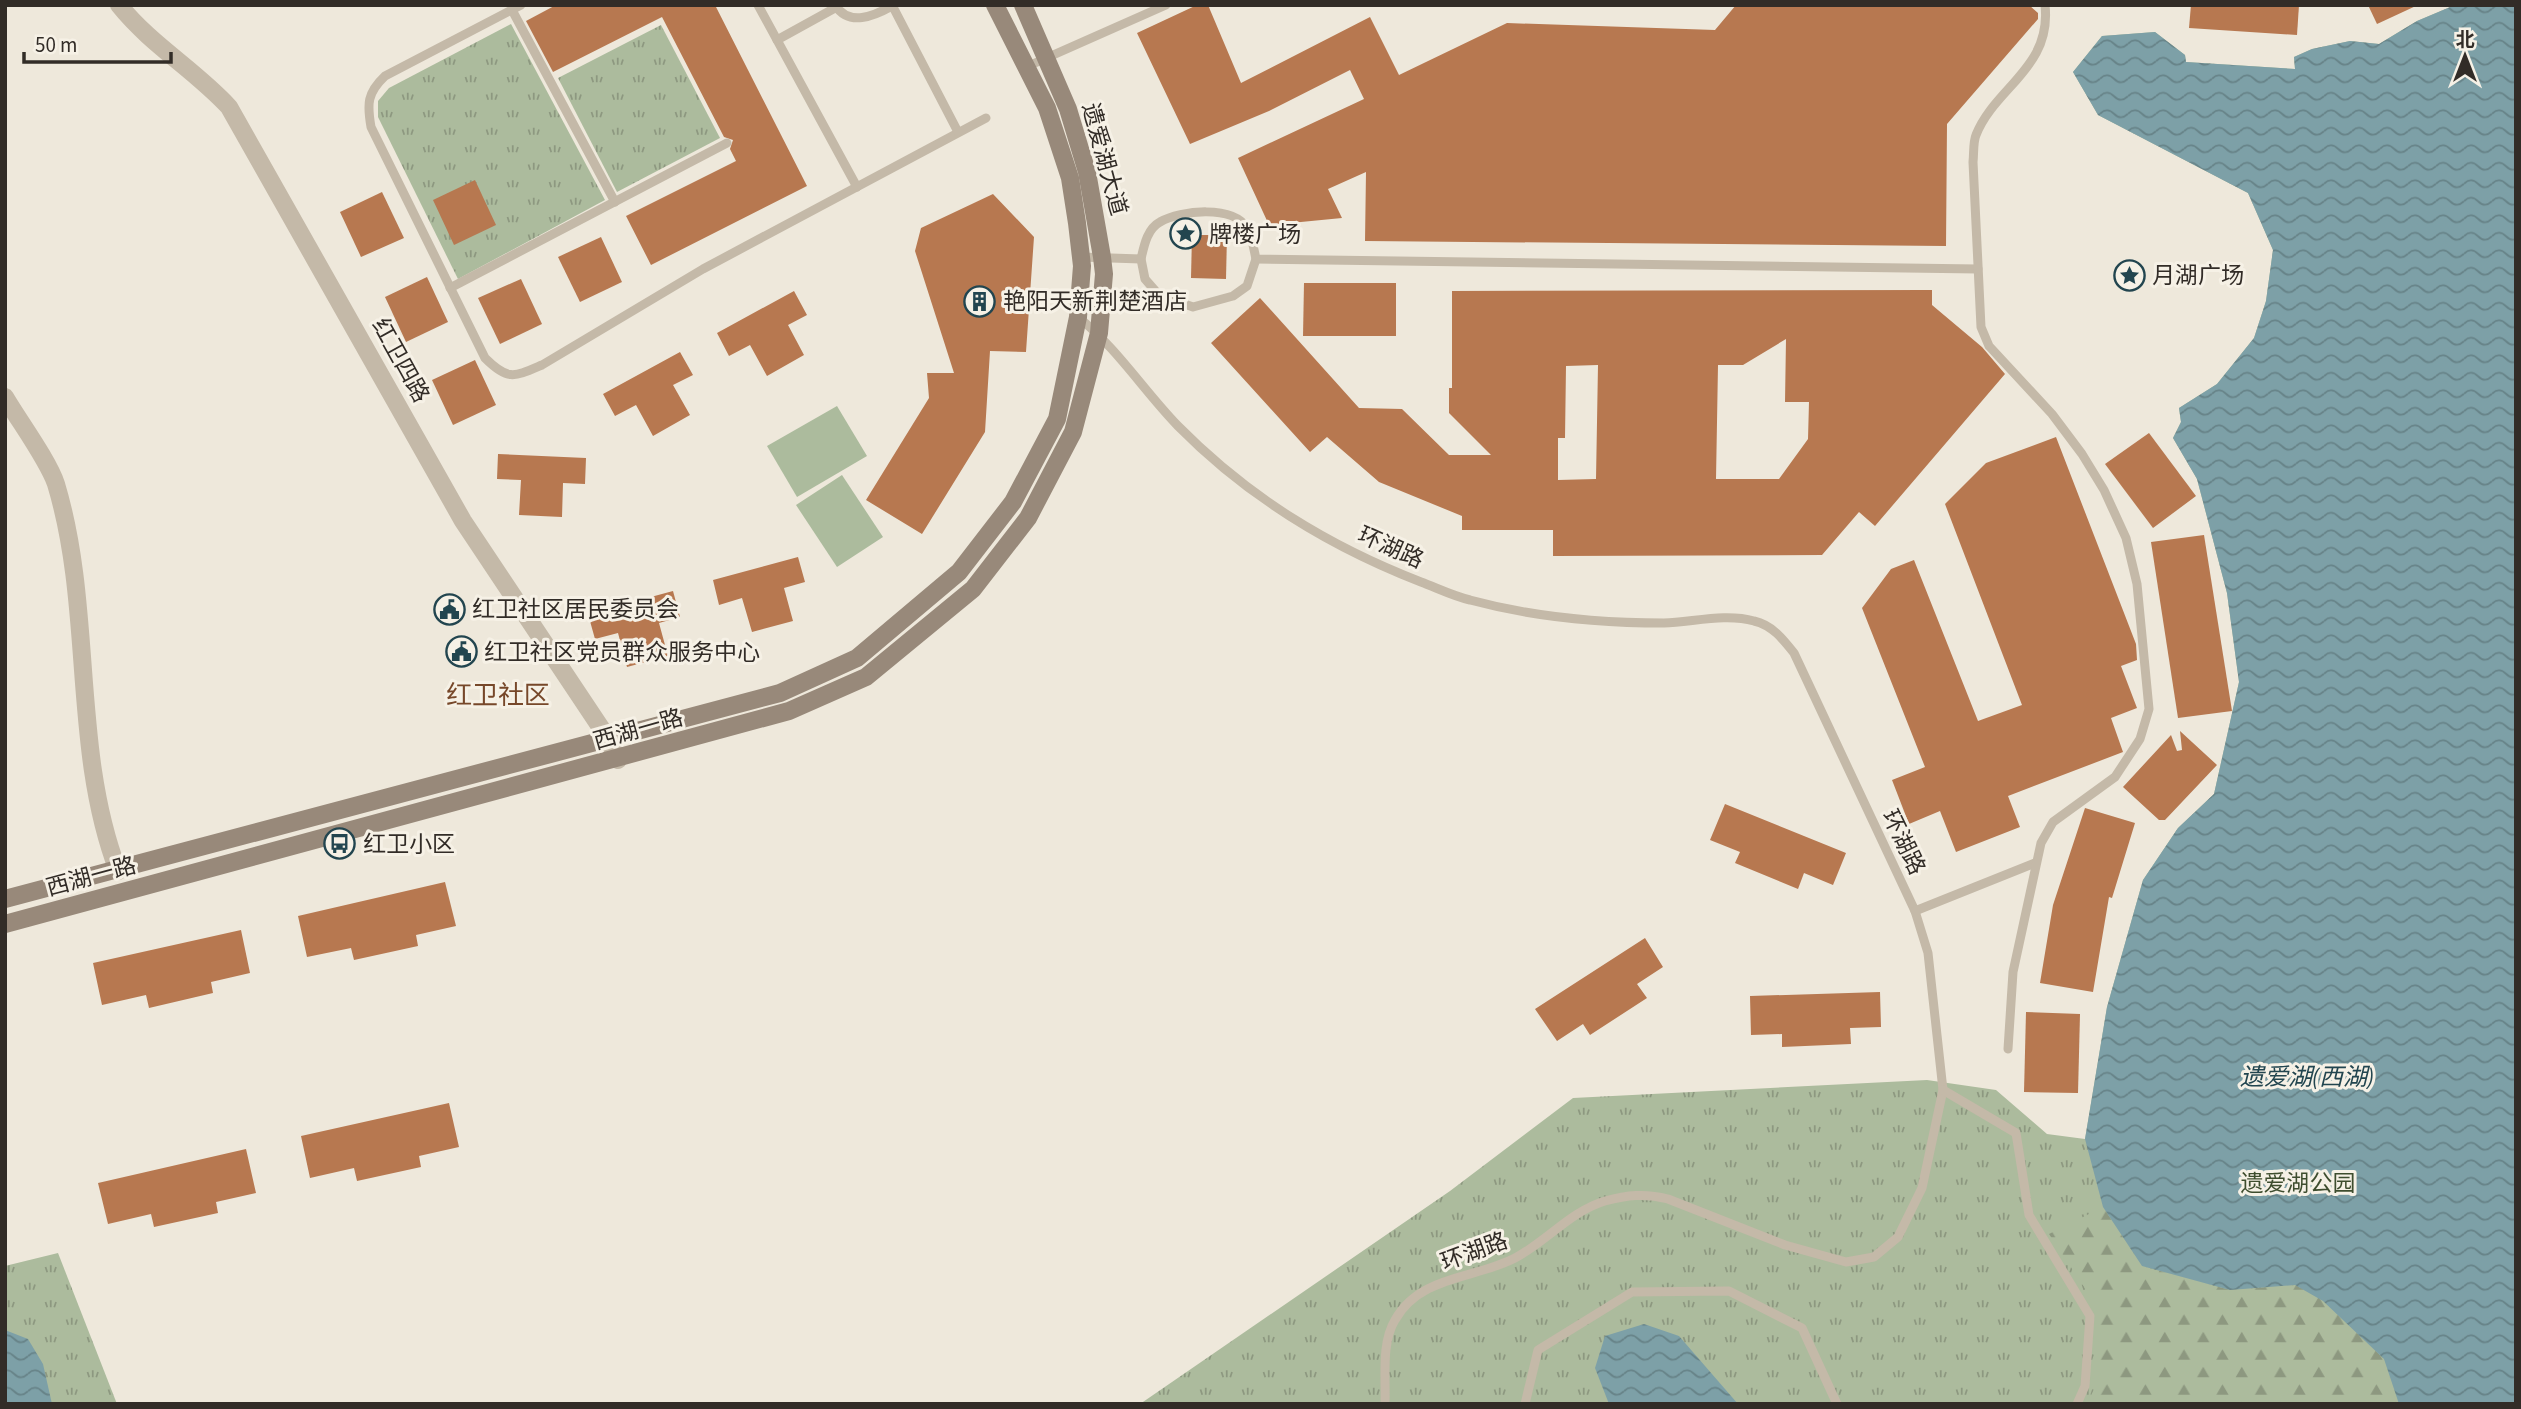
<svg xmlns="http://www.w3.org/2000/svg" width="2521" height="1409" font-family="'Source Sans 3','Noto Sans SC',sans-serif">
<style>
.grass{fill:url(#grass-tufts)}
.forest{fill:url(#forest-firs)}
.garden{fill:#acbb9d}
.water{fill:url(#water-waves)}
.building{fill:#b77850;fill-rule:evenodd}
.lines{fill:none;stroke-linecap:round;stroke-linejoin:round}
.lane{stroke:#c4b9a8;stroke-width:9}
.street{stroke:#c4b9a8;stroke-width:18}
.secondary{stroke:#98897a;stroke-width:18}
.labels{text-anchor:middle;stroke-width:6;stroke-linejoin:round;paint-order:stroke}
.street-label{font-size:23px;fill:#322c27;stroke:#f6f1e6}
.poi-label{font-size:23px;fill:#322c27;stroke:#f6f1e6;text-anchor:start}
.park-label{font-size:23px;fill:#3e4d2e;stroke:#f6f1e6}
.water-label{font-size:24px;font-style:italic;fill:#22454f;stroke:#f6f1e6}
.quarter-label{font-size:26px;fill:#77482a;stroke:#f6f1e6}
</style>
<defs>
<pattern id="grass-tufts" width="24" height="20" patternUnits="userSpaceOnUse" patternTransform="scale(1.75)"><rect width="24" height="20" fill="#acbb9d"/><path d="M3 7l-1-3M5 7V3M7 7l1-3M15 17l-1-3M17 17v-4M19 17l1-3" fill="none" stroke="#8d9880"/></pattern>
<pattern id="forest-firs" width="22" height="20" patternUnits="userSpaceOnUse" patternTransform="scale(1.75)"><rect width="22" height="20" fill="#acbb9d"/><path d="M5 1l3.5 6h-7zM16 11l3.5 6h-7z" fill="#8d9880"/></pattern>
<pattern id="water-waves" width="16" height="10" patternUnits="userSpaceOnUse" patternTransform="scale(1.75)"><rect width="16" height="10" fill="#7da0a7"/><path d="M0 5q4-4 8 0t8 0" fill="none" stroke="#678388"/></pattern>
</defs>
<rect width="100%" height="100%" fill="#eee8db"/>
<g class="grass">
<polygon points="2455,5 2516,5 2516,1404 1140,1404 1450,1191 1573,1098 1927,1080 1996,1090 2047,1134 2085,1139 2107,1007 2143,880 2178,828 2214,794 2239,682 2227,593 2197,479 2173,438 2181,422 2179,408 2217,384 2254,338 2266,301 2273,250 2248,193 2098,115 2073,72 2102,36 2155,32 2185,55 2186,62 2295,69 2294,57 2312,49 2350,41 2379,44 2417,21"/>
<polygon points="511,24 605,200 458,279 378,117 378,101 389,88"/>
<polygon points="661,25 720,138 617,192 558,78"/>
<polygon points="58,1253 117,1404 5,1404 5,1266"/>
</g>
<polygon class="forest" points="2103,1207 2142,1266 2230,1290 2295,1285 2323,1300 2384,1359 2399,1404 2087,1404 2095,1387 2098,1308 2049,1234"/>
<g class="garden">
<polygon points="837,406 867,456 797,497 767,446"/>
<polygon points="842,475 883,537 837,567 796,505"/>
</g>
<g class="water">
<polygon points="2455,5 2516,5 2516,1404 2399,1404 2384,1359 2323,1301 2295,1285 2230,1290 2142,1266 2103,1207 2085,1139 2107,1007 2143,880 2178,828 2214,794 2239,682 2227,593 2197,479 2173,438 2181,422 2179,408 2217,384 2254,338 2266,301 2273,250 2248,193 2098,115 2073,72 2102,36 2155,32 2185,55 2186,62 2295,69 2294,57 2312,49 2350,41 2379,44 2417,21"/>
<polygon points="1644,1324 1679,1336 1738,1404 1609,1404 1595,1368 1605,1336"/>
<polygon points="5,1330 28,1339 43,1364 52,1404 5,1404"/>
</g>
<g class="building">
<polygon points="556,5 715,5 807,186 651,265 626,216 736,161 730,149 733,140 724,137 662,17 553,72 526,21"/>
<polygon points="1197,5 1208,5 1241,83 1370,17 1399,75 1507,23 1715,30 1736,5 2029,5 2038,13 2038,19 1947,124 1946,246 1365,241 1366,172 1328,189 1342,218 1269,225 1238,158 1364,99 1350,70 1269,111 1190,144 1137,33"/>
<polygon points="2191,5 2299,5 2297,35 2189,28"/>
<polygon points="2368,5 2418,5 2377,24"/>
<polygon points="475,180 496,225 454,245 433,200"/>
<polygon points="382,192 404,238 361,257 340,212"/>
<polygon points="993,194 1034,237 1026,352 990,351 985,432 922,534 866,500 929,398 927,373 954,373 915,251 921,228"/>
<polygon points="1192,235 1227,235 1226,279 1191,278"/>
<polygon points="601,237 622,282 580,302 558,257"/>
<polygon points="427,277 448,322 406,342 385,297"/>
<polygon points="521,279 542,324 500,344 478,298"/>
<polygon points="1304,283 1396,283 1396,336 1303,336"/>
<path d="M1932 290V305L1982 347 2005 374 1875 526 1859 512 1822 555 1553 556V530H1462V516L1379 482 1327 437 1310 452 1211 343 1260 298 1359 408 1402 409 1449 455H1491L1449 413V388H1452V291ZM1786 339 1785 402H1809L1808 439 1779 479H1716L1718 365H1743ZM1598 365 1596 479 1558 480V438H1565L1566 366Z"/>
<polygon points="794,291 807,315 788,325 804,355 767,376 750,345 729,356 717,333"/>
<polygon points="680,352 693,375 673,385 690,415 653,436 636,405 615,416 603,394"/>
<polygon points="475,360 496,405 453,425 432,380"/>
<polygon points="2149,433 2196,496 2153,528 2105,464"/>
<polygon points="2056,437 2136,644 2137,660 2121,666 2137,708 2111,718 2123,752 2008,796 2020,827 1956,852 1940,811 1909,824 1892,780 1925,767 1862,608 1891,569 1914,560 1978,721 2022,705 1945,504 1986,463"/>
<polygon points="498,454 586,458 585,484 563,483 562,517 519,515 521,480 497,479"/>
<polygon points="2204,535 2232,711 2178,718 2151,542"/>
<polygon points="798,557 805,582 784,588 793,621 752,632 742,598 719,605 713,580"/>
<polygon points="673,591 680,617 659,623 668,656 627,667 618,633 595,639 588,614"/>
<polygon points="2180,731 2217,765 2165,820 2159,820 2123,787 2171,735 2177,751 2182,750"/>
<polygon points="1725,804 1846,853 1833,885 1804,873 1798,889 1735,863 1740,852 1710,840"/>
<polygon points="2085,808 2135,823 2112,898 2109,897 2093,992 2040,983 2053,905"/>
<polygon points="445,882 456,926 416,935 418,946 354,960 351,948 307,957 298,916"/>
<polygon points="241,930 250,973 211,982 213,993 149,1008 146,995 102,1005 93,963"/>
<polygon points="1645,938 1663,967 1637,984 1647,998 1590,1035 1583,1024 1557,1041 1535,1009"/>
<polygon points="1880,992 1881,1027 1850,1028 1851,1044 1782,1047 1782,1034 1751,1035 1750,996"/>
<polygon points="2026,1012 2080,1014 2078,1093 2024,1092"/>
<polygon points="449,1103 459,1147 419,1156 421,1167 357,1181 354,1168 310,1178 301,1136"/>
<polygon points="246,1149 256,1193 216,1202 218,1213 154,1227 151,1214 108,1224 98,1183"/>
</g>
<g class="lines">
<g class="lane">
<path d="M521 5 385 76C367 93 367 104 371 127L485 358C508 381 514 377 542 365L703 269 986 118"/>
<polyline points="758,5 857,187"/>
<path d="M835 5C849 27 874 16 892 6"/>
<polyline points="892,5 958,132"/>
<polyline points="512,10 615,202"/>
<polyline points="777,40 835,8"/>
<polyline points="1026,67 1166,5"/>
<path d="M1081 257 1141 259C1144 246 1147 229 1160 222 1181 210 1233 205 1247 228 1252 236 1254 250 1256 259L1978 269"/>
<polyline points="1141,259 1145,279 1159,295 1193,307 1233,296 1247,286 1256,259"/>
<polyline points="450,288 727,143"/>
<path d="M1078 317C1117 348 1144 391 1178 426 1248 497 1328 546 1421 582 1437 588 1453 596 1470 600 1533 617 1599 623 1664 623 1693 622 1726 613 1754 621 1772 625 1783 639 1794 653L1915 911 1928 953 1943 1090 1922 1188 1898 1237 1874 1257 1846 1262 1785 1245 1668 1199C1645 1193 1627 1195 1605 1201 1571 1211 1546 1242 1515 1258 1475 1279 1420 1275 1395 1320 1381 1343 1386 1378 1385 1404"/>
<polyline points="1915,911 2035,863"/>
<path d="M2008 1049 2013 972 2041 843 2053 822 2115 777 2140 739 2149 709 2137 584 2126 538 2104 490 2082 454 2052 414 1989 346 1981 327 1973 162C1974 153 1973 142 1976 135 1995 87 2052 68 2045 5"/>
<polyline points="1943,1090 2016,1133 2029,1215 2090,1316 2085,1386 2077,1404"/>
<polyline points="1525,1404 1538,1350 1632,1292 1729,1291 1802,1328 1837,1404"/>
</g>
<g class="street">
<path d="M119 5C151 45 195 70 229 107L463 521 607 737 618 760"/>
<path d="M5 397C19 421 48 460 56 484 94 610 71 748 118 871"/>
</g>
<g class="secondary">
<polyline points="5,899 780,693 857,658 959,572 1013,502 1057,419 1078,317 1082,266 1077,223 1070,178 1047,108 995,5"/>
<polyline points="5,924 789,711 866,677 973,589 1028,518 1073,432 1099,333 1104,274 1102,257 1087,172 1068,109 1023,5"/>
</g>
</g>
<defs>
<symbol id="sight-ring" viewBox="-11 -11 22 22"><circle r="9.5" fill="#f6f1e6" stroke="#22454f" stroke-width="1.5"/><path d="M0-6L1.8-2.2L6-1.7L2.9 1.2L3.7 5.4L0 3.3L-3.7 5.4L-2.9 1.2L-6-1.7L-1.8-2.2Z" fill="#22454f"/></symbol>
<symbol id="building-ring" viewBox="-11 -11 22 22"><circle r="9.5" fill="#f6f1e6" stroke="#22454f" stroke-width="1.5"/><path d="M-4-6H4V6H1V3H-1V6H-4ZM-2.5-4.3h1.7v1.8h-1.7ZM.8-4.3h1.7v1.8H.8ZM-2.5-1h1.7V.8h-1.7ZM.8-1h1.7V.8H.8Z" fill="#22454f"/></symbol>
<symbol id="civic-ring" viewBox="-11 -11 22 22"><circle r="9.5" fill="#f6f1e6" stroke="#22454f" stroke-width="1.5"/><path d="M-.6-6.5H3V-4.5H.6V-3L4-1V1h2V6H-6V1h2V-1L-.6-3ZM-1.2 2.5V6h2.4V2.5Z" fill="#22454f"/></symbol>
<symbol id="bus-ring" viewBox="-11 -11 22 22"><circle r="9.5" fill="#f6f1e6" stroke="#22454f" stroke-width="1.5"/><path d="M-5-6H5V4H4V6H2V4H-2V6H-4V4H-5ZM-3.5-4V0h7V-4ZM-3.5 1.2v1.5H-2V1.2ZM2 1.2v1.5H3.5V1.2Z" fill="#22454f"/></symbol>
</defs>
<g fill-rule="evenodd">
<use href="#sight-ring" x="1168" y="216" width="35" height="35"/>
<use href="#sight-ring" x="2112" y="258" width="35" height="35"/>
<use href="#building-ring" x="962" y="284" width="35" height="35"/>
<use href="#civic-ring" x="432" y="592" width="35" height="35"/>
<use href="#civic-ring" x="444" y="634" width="35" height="35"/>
<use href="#bus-ring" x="322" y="826" width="35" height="35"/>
</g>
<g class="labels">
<g class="street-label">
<text transform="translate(1105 159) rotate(75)" y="8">遗爱湖大道</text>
<text transform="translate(401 360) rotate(61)" y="8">红卫四路</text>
<text transform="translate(1391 547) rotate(24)" y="8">环湖路</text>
<text transform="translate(638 729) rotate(-16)" y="8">西湖一路</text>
<text transform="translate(1904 842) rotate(64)" y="8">环湖路</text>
<text transform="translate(91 876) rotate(-15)" y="8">西湖一路</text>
<text transform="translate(1474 1251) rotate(-20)" y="8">环湖路</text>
</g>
<g class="poi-label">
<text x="1209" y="242">牌楼广场</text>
<text x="2152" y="283">月湖广场</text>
<text x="1003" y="309">艳阳天新荆楚酒店</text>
<text x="472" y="617">红卫社区居民委员会</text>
<text x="484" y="660">红卫社区党员群众服务中心</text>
<text x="363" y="852">红卫小区</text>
</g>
<g class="park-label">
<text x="2298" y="1191">遗爱湖公园</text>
</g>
<g class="water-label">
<text x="2307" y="1085">遗爱湖(西湖)</text>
</g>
<g class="quarter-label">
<text x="498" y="704">红卫社区</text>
</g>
</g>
<rect width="2521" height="1409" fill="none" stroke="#322c27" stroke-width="14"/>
<g transform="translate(2465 56)" stroke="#f6f1e6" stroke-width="5" paint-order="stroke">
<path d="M0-5L12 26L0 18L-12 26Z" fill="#322c27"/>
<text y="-10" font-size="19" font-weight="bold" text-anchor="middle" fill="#322c27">北</text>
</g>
<path d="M24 52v10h147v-10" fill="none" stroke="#322c27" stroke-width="3.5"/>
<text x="35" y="52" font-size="21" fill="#322c27" stroke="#f6f1e6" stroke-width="5" paint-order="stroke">50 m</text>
</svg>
